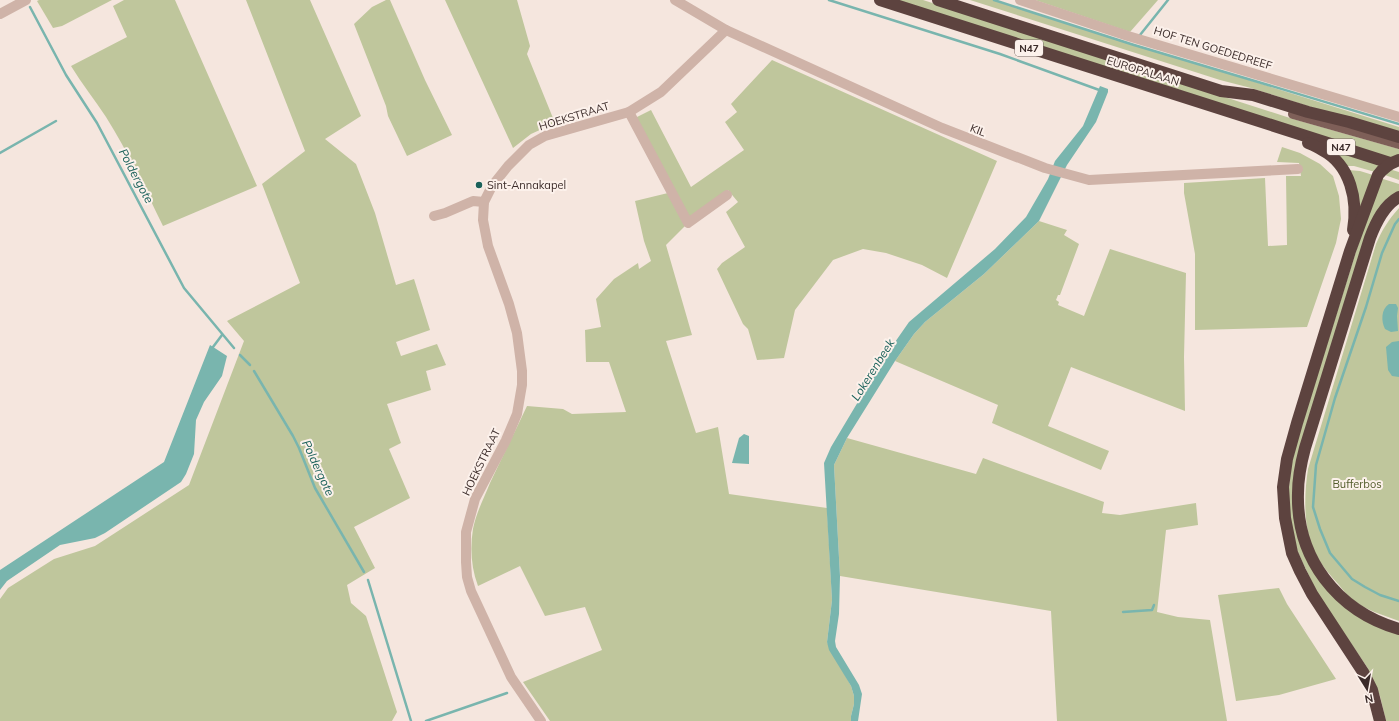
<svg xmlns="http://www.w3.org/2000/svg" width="1399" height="721" font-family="Mulish,sans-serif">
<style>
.green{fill:#bfc69c}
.water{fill:#79b5ae}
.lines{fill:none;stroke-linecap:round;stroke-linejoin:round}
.stream{stroke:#79b5ae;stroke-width:2.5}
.street{stroke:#cfb3a8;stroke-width:10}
.primary{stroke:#7e5f58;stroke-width:10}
.highway{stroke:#5d433f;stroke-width:12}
.poi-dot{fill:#1a615a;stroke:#fcf1eb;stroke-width:1.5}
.labels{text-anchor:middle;stroke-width:4;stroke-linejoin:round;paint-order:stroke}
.shield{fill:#fcf1eb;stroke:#756663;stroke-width:1}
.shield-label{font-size:10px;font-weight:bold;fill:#3b2b29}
.street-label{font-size:11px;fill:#3b2b29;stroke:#fcf1eb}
.poi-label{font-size:11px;fill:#3b2b29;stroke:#fcf1eb;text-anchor:start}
.park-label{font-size:11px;fill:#525c2a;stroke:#fcf1eb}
.water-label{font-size:12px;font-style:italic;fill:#1a615a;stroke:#fcf1eb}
</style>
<rect width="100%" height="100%" fill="#f5e6de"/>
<g class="green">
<polygon points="39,0 112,0 62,26 53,28 37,1"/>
<path d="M124 0H175L257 186 163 226C145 189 128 152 106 117 95 100 82 84 71 66L127 37 113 6Z"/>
<polygon points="246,0 310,0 361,116 325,139 356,164 375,213 396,285 414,279 430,330 396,342 401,356 437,344 446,365 426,371 431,390 387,404 401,443 389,449 410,498 354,527 375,568 347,585 351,603 366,616 397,712 392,721 0,721 0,599 8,588 54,559 95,546 189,485 244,341 227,321 300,283 262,184 305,151"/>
<polygon points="386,0 390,0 425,80 452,135 407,156 388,116 386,106 354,24 372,7"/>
<polygon points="445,0 517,0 530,46 527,54 555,123 531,134 513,148"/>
<polygon points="896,0 923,0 1293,119 1399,149 1399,156 1391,158"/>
<polygon points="970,0 993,0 1399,127 1399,132 1311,107 1251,88 1220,80"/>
<polygon points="1035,0 1158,0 1130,32"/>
<polygon points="772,60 997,161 947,278 922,265 886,253 863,249 833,260 795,310 784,358 757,360 748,329 743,324 717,269 722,263 745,247 726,212 738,202 728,190 690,218 635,118 651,110 691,187 744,150 725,122 737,112 731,104"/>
<polygon points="1282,147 1300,153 1320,164 1333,176 1339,196 1341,219 1336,243 1307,327 1195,330 1195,254 1184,193 1184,183 1265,178 1268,246 1287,245 1286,176 1301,176 1299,163 1277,162"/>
<polygon points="1330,149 1379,165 1375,172 1354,166 1346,166"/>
<polygon points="1389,169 1399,172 1399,180 1382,174"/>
<path d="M1348 170 1360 171 1373 175 1360 208C1359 193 1355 182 1348 170Z"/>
<polygon points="1380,178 1399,184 1399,192 1379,212 1293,506 1325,586 1399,633 1399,721 1386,721 1380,696 1367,667 1317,593 1296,548 1287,509 1291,466 1300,430 1365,223"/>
<path d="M668 193 686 225 666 245 692 335 666 341 696 433 718 427 729 494 827 508 832 600 827 642 851 686 854 696V704L851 716V721H550L523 682 602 650 585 607 545 616 520 566 478 586C471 567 470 548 473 529 476 513 484 498 490 483 502 457 515 432 527 406L563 409 572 414 626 412 609 362H586L585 330 601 327 596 299 614 279 638 263 639 269 651 261 644 241 635 201Z"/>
<path d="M1399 208V621C1383 615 1365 610 1352 599 1347 595 1343 590 1339 585 1331 576 1321 565 1315 553 1303 529 1304 495 1308 469L1376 244C1382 230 1389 219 1399 208Z"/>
<polygon points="1039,221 1067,230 1064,235 1079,244 1060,295 1058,295 1056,300 1059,302 1058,305 1084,316 1110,249 1186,273 1184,357 1185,411 1071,367 1048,426 1109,451 1101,470 992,423 998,405 895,361 914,334 925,322 984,274"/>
<polygon points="847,438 976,474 983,458 1104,502 1102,513 1120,515 1196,503 1198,525 1166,530 1157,612 1178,617 1210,620 1227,721 1057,721 1051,611 840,576 834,465"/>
<polygon points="1279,588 1287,604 1336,679 1279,695 1236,701 1218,595"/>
</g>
<g class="water">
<polygon points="1100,86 1108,89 1108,92 1096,122 1067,165 1039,221 984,274 925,322 914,334 895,361 847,438 834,465 840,576 839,614 835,641 836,647 859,685 862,694 858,721 851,721 851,716 854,704 854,696 851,686 829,650 827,642 832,600 824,463 831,447 886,355 909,322 995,249 1026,217 1048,179 1055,161 1083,126"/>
<path d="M1389 304H1396L1398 308 1397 316 1398 331 1391 332 1385 329C1381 321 1381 309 1389 304Z"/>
<polygon points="1399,341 1399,377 1392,376 1388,370 1386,347 1392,342"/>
<polygon points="210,345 227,356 222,376 204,402 196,420 194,454 186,474 181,482 105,533 95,538 60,545 7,581 0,590 0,570 164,462"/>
<polygon points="744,434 749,436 749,464 732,463 739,438"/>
</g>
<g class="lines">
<g class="stream">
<polyline points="829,0 1000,54 1102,91"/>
<polyline points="994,0 1134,45 1399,124"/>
<polyline points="30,7 66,75 97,123 184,288 234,348"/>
<polyline points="1140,35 1168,0"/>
<polyline points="0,153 56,121"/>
<polyline points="1399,219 1395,224 1382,253 1366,307 1335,398 1316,465 1313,507 1320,529 1330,553 1352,579 1365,587 1380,595 1399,601"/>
<polyline points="213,347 222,335"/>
<polyline points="240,355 250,365"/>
<polyline points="254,371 293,436 299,448 315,488 364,572"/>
<polyline points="368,580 411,721"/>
<polyline points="1123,612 1152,610 1154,605"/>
<polyline points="426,721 507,693"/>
</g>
<g class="street">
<polyline points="675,0 726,30 942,128 1045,168 1089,180 1298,169"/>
<polyline points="1020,0 1128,36 1399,117"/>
<polyline points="0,14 26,0"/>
<polyline points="629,112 688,223 727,195"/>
<polyline points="434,216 445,213 473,201 484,202"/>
<polyline points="541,721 511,677 471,591 467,577 466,562 466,532 475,499 506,440 517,414 522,385 522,371 517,333 509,304 488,246 483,220 484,202 492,186 508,166 529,145 545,136 629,112 661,92 726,30"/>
</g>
<polyline class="primary" points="1293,114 1399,144"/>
<g class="highway">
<polyline points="880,0 1390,163"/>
<polyline points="938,0 1221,91 1253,95 1308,112 1349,122 1399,137"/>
<path d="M1308 143C1313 145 1318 147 1322 150 1351 165 1358 201 1353 230"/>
<path d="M1399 197C1384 205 1376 222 1370 238L1305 448C1301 463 1298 478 1298 493 1296 558 1337 611 1399 629"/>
<path d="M1380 721 1372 690 1363 672 1312 594 1300 571 1292 553 1285 518 1283 487 1287 459 1297 423 1350 251 1378 175C1384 167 1390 163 1399 160"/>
</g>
</g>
<circle class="poi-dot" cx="479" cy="185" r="4"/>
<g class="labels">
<g class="shield">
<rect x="1015" y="40" width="28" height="16" rx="3"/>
<rect x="1327" y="139" width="28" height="16" rx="3"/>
</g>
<g class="shield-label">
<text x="1029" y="52">N47</text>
<text x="1341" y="151">N47</text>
</g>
<g class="street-label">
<text transform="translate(1213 48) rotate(17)" y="4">HOF TEN GOEDEDREEF</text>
<text transform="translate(1143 71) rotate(17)" y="4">EUROPALAAN</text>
<text transform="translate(574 116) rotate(-17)" y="4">HOEKSTRAAT</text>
<text transform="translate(978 130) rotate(21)" y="4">KIL</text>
<text transform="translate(481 462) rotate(-64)" y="4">HOEKSTRAAT</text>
</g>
<g class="poi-label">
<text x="487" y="189">Sint-Annakapel</text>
</g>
<g class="park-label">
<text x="1357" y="488">Bufferbos</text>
</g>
<g class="water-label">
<text transform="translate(136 176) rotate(62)" y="4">Poldergote</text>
<text transform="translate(873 370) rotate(-58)" y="4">Lokerenbeek</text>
<text transform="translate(318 468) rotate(65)" y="4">Poldergote</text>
</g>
</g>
<g transform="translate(1367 689) rotate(169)" stroke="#fcf1eb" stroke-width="3" paint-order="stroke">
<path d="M0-3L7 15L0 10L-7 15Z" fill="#3b2b29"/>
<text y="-6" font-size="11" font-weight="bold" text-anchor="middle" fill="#3b2b29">N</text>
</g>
</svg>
